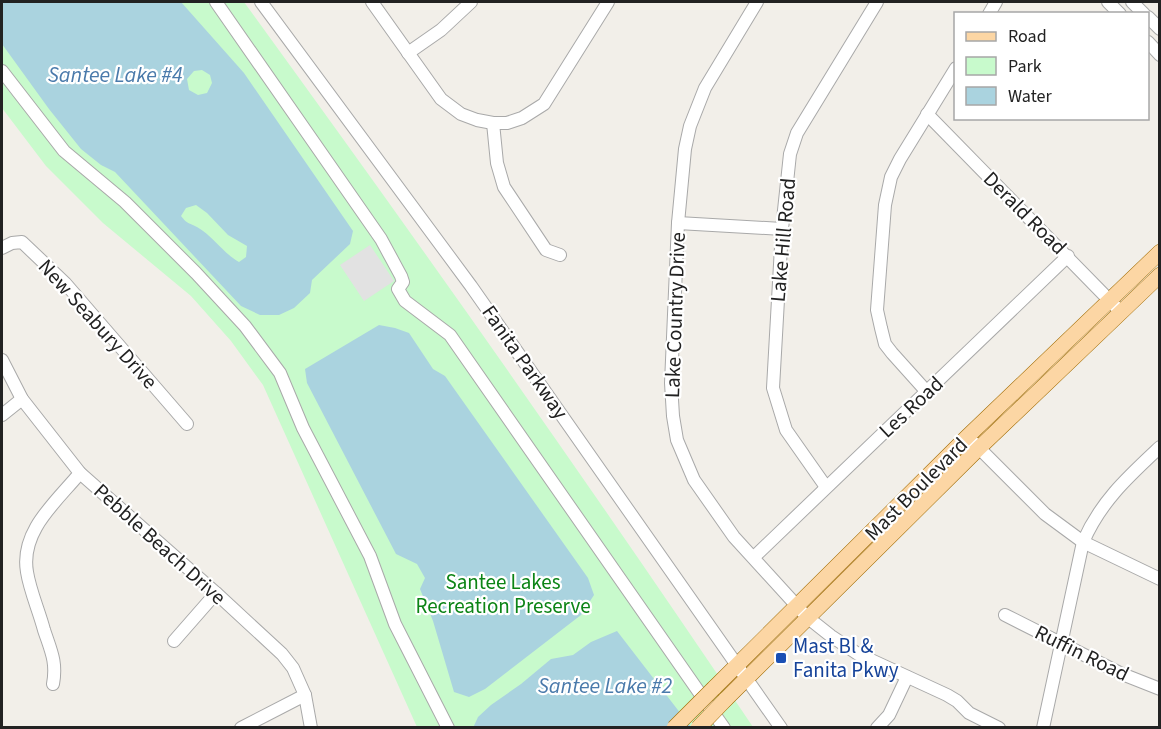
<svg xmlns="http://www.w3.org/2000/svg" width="1161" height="729" font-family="'Source Sans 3',sans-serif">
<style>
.park{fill:#c8facc}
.parking{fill:#e2e2e2}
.water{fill:#aad3df;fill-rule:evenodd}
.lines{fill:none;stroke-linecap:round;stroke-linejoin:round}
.minor-casing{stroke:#a9a9a9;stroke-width:14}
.major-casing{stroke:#a06b00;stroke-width:16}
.minor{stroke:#fff;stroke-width:12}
.major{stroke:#fcd6a4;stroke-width:15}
.major-bridge-casing{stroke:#a06b00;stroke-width:16;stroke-linecap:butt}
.major-bridge{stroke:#fcd6a4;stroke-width:15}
.transit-dot{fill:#1a4fb4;stroke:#fff;stroke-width:2}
.labels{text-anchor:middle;stroke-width:4.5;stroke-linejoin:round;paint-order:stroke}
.street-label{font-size:21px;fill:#222;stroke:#fff}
.park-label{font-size:21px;fill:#0c8416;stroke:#fff}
.transit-label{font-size:21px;fill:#164399;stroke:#fff;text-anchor:start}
.water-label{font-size:22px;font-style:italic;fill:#4a7aab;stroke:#fff}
</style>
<rect width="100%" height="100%" fill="#f2efe9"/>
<path class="park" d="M2 2H244C418 241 588 482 753 727H417L263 385 231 341 191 296 103 223 46 166 2 108Z"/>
<polygon class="parking" points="370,245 394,281 364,301 340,265"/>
<g class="water">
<path d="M2 2H181L244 73 353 231 350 244 312 280 310 293 294 308 279 315H260L241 306 115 172 101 165 81 149 49 109 2 44ZM202 70 210 75 212 83 207 93 198 95 189 90 187 79 194 71ZM196 205 207 213 228 235 247 246 246 257 239 262C223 253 213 236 197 227 188 222 188 225 181 216L186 208Z"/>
<polygon points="379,325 395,328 409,333 433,369 445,376 588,578 594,595 581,615 485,689 469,697 454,692 433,621 420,589 425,578 417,564 396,554 307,383 305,369"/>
<polygon points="617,631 691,727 473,728 478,717 491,705 521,684 551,659 573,655 591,642"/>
</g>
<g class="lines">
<defs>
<g id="minor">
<polyline points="216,2 381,239 401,276 403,282 398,289 405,301 450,335 724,728"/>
<polyline points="261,2 471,286 781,728"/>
<polyline points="372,2 441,99 461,114 477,120 493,123 507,123 522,118 544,104 608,2"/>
<polyline points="757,2 705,88 690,126 685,149 678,223 671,383 673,416 677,440 694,480 734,537 807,617 831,636 858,654 947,695 957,701 969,713 999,728"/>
<polyline points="1108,2 1120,14"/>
<polyline points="1132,2 1144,14"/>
<polyline points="989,14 996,2"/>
<polyline points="1148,17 1160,29"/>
<polyline points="1148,42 1160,55"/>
<polyline points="408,53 441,30 471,2"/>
<polyline points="2,71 64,151 125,202 196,273 245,326 280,373 303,428 370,556 395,624 448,728"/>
<polyline points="927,114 1116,307"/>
<polyline points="493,123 497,163 504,187 546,250 560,255"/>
<polyline points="678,223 782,229"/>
<polyline points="2,248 12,243 22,242 65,283 187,424"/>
<polyline points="2,360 22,399 80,473 216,593 282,654 293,668 305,695 311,728"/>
<polyline points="927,392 892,353 885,344 881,328 877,310 885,205 891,177 900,159 956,68"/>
<polyline points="2,415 22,399"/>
<polyline points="973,442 1045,514 1083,542 1160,579"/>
<polyline points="826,487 786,430 773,388 782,229 790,154 797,133 877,2"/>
<polyline points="754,557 1068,256"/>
<polyline points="1005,615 1122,674 1160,689"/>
<polyline points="174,641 216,593"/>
<path d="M53 684C57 662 51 651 44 630 39 611 30 591 27 572 20 531 56 502 80 473"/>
<polyline points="241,728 305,695"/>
<polyline points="877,728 889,715 907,677"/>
<path d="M1043 728 1083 542C1101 501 1128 477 1160 447"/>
</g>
<g id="major">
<polyline points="714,688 967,437 1160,252"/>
<polyline points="725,700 979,448 1160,275"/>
</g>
</defs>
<use href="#minor" class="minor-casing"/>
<use href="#major" class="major-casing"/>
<use href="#minor" class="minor"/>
<use href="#major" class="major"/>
<defs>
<g id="major-bridge">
<polyline points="674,728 714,688"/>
<polyline points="698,728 725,700"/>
</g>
</defs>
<use href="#major-bridge" class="major-bridge-casing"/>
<use href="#major-bridge" class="major-bridge"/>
</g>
<rect class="transit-dot" x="775" y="652" width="12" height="12" rx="3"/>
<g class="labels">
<g class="street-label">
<text transform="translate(1025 213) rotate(45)" y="7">Derald Road</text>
<text transform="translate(783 240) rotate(-85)" y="7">Lake Hill Road</text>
<text transform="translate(675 315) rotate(-88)" y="7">Lake Country Drive</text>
<text transform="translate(98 324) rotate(48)" y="7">New Seabury Drive</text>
<text transform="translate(525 362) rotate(55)" y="7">Fanita Parkway</text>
<text transform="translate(911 407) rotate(-43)" y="7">Les Road</text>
<text transform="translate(916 489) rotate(-45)" y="7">Mast Boulevard</text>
<text transform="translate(160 544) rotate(42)" y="7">Pebble Beach Drive</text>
<text transform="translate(1082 653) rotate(26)" y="7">Ruffin Road</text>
</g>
<g class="park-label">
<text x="503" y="589">Santee Lakes<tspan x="503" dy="24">Recreation Preserve</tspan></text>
</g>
<g class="transit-label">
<text x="793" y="653">Mast Bl &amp;<tspan x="793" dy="24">Fanita Pkwy</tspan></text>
</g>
<g class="water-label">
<text x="115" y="82">Santee Lake #4</text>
<text x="605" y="693">Santee Lake #2</text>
</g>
</g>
<rect width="1161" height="729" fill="none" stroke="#222222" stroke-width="6"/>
<rect x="954" y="12" width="195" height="108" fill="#ffffff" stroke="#a7a7a7" stroke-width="1.5"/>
<rect x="966" y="32" width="30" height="9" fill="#fcd6a4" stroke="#a7a7a7" stroke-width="1.5"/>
<text x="1008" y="42" font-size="18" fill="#222222">Road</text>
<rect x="966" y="57" width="30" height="18" fill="#c8facc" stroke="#a7a7a7" stroke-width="1.5"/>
<text x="1008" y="72" font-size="18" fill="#222222">Park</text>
<rect x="966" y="87" width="30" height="18" fill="#aad3df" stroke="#a7a7a7" stroke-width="1.5"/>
<text x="1008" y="102" font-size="18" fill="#222222">Water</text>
</svg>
